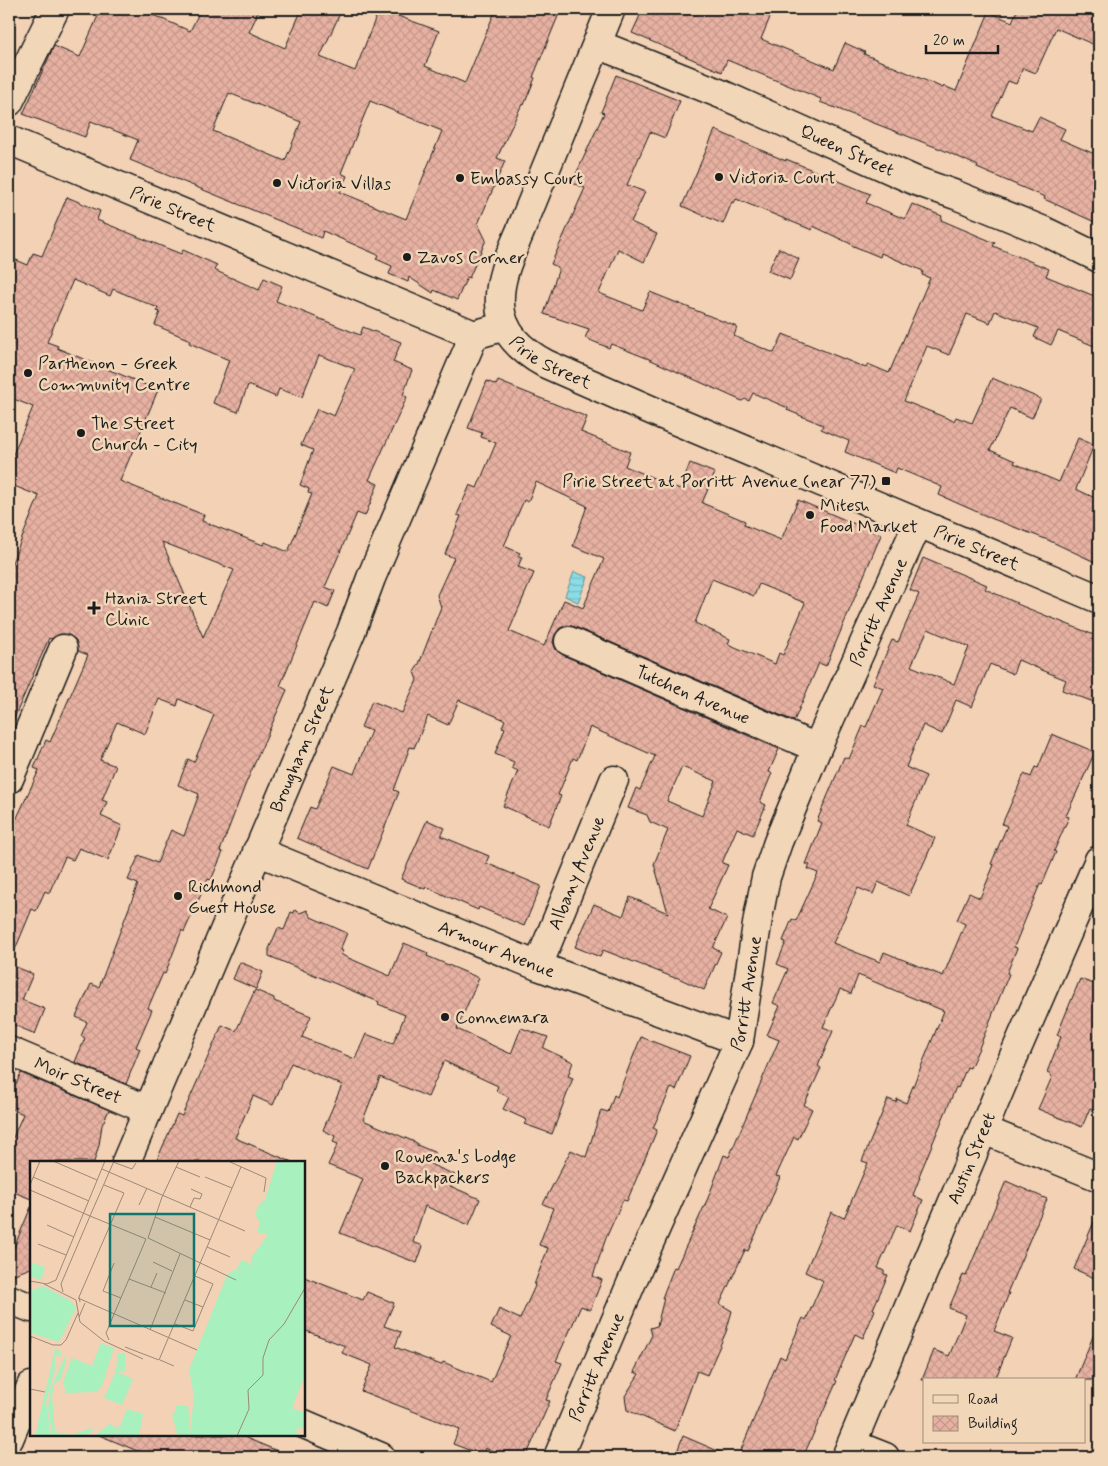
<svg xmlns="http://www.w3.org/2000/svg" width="1108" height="1466" font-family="Mynerve,sans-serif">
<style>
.water{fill:url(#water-rules);stroke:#5f8f95}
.building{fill:url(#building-cross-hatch);stroke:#1c1c1c;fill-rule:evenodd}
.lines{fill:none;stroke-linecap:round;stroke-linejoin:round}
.minor-casing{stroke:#1c1c1c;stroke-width:31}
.tertiary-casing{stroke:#1c1c1c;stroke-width:31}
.minor{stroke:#f1d6b8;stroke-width:28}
.tertiary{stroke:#f1d6b8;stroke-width:28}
.poi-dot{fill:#1c1c1c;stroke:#f1d6b8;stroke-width:2}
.labels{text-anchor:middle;stroke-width:5;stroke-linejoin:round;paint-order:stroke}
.street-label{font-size:18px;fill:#1c1c1c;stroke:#f1d6b8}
.poi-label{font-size:18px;fill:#1c1c1c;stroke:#f1d6b8;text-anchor:start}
.inset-road{fill:none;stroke:#9c8978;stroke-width:1}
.view{fill:#0f766e;fill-opacity:0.15;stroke:#0f766e;stroke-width:2.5}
.inset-edge{fill:none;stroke:#1c1c1c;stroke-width:2.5}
</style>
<defs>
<pattern id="water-rules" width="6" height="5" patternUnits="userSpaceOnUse" patternTransform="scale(1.25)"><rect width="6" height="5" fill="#8bdce6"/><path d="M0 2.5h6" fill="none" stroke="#77bcc5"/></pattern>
<pattern id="building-cross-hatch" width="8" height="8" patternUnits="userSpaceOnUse" patternTransform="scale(1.25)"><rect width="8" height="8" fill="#e7b1a2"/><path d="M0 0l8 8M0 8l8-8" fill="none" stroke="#c6988b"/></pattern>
</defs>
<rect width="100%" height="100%" fill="#f2d1b5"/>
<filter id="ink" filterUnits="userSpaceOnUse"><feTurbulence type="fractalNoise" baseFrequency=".02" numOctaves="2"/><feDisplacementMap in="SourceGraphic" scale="10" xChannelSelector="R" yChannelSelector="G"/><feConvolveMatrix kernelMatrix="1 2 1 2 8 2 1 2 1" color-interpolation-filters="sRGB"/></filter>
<g filter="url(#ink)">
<polygon class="water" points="574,572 588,577 578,602 565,596"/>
<g class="building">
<path d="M101 9H139L190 31 201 9H260L249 32 285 48 302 9H342L320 57 355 71 379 9 439 31 425 66 465 83 496 9H561L533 77 535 78 524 105 522 104 497 158 505 161 478 224 486 240 469 278 467 277 457 300 434 290 433 293 409 277 408 282 389 274 392 266 376 259 378 255 323 231 321 238 130 160 138 140 91 121 85 137 23 114 54 46 80 57ZM229 93 301 122 285 161 213 131ZM370 101 442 131 406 219 340 192 347 176 341 173Z"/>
<polygon points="643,9 755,9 771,15 761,39 834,69 845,43 865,52 864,54 943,88 944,86 956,91 989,12 1012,22 1017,10 1014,9 1099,9 1099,47 1056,28 1036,73 1023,68 1016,84 1008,81 992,116 1032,131 1039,117 1065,129 1060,139 1099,156 1099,224 1044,199 1045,197 1026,189 977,168 978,166 943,150 820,102 821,99 727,60 722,72 632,33"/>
<polygon points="616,75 680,101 665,138 650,132 627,185 645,192 631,222 657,234 644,262 618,249 599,293 642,310 650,292 737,327 734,336 774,353 783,334 866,368 868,364 889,373 930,278 922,275 923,271 881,253 880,257 851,245 851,244 813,226 812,230 736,199 734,203 732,202 723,224 682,206 715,130 786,161 786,159 870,194 866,203 905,219 912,204 942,216 941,220 995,243 993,246 1049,269 1046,276 1099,298 1099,348 1058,331 1051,345 1034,337 1038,328 995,311 990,323 967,314 949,355 927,346 904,401 954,421 956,417 972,423 992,378 1041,399 1032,418 1010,408 990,450 1015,461 1014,463 1059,482 1078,438 1094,445 1076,489 1099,500 1099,564 1048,540 993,519 939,495 942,487 897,468 895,473 845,452 849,441 821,429 823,425 787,410 788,408 753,393 749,401 745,399 742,401 649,359 611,344 609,348 585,338 589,329 544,314 559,268 551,264 585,188 572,183 604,113 601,112"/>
<path d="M67 197 100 211 97 220 181 254 183 250 217 265 214 270 259 290 264 278 282 286 276 301 360 335 363 327 401 342 393 362 412 370 403 395 407 397 369 480 378 484 365 516 357 513 325 587 335 591 328 608 315 602 280 686 287 690 246 783 220 851 223 852 211 880 208 879 184 932 182 930 165 974 163 973 148 1008 152 1010 136 1047 140 1049 126 1084 75 1062 85 1038 81 1036 87 1022 76 1017 91 984 99 987 138 884 128 880 139 855 157 863 171 830 184 836 199 794 178 785 188 759 194 762 214 715 179 699 177 706 159 699 145 734 117 722 100 760 116 766 102 800 107 802 101 816 122 826 108 860 79 848 73 860 65 857 49 893 45 891 36 911 32 909 9 964 33 974 22 1000 45 1009 35 1034 12 1024 9 1031V843L13 834 10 833 39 770 34 768 46 740 50 742 88 655 78 651 76 640 69 635 60 634 51 639 49 638 9 730V570L39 496 9 484V464L33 407 9 397V257L28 265 33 253 42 256ZM73 280 110 296 113 289 158 308 157 311 160 312 155 325 190 340 189 343 229 360 213 403 238 412 248 385 276 397 279 389 302 397 319 355 355 369 334 416 317 409 301 445 313 450 300 485 309 489 308 493 312 494 288 552 265 542 263 545 202 521 204 515 120 481 158 390 57 348 58 346 47 342ZM162 542 234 570 203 637Z"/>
<polygon points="779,248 799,259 790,280 768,271"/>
<path d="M487 381 496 385 498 381 587 417 581 432 630 452 625 466 680 489 690 463 715 473 702 503 745 521 744 525 781 540 798 500 881 535 826 666 819 663 794 721 575 627 568 625 560 628 555 635 553 642 556 650 563 655 779 749 769 772 772 773 760 802 766 805 753 835 737 828 722 863 728 865 708 909 727 918 713 948 721 952 704 990 676 977 675 978 603 950 600 957 575 947 594 904 623 916 630 897 668 913 654 864 668 830 650 822 647 815 628 808 636 788 640 790 655 756 590 727 577 760 573 758 558 795 561 796 549 826 503 806 518 771 512 768 514 762 495 754 505 728 502 727 505 720 459 700 448 725 428 716 414 748 410 747 394 790 399 792 368 869 297 838 310 807 315 809 334 766 354 774 371 731 361 727 372 701 402 713 417 680 414 672 419 664 441 607 437 595 454 558 445 554 461 516 457 515 470 485 477 488 496 443 481 437 482 433 468 428ZM536 482 587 506 573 546 604 559 583 608 564 600 544 646 509 631 534 573 518 567 522 557 518 556 520 553 504 546 524 500 528 502ZM712 579 754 596 759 584 805 603 783 655 779 653 775 664 728 644 730 639 695 623ZM682 767 716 781 702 816 667 801Z"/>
<path d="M923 558 987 585 985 589 1017 603V604L1099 637V704L1062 690 1066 680 1018 660 1013 674 990 664 972 707 956 700 942 734 923 725 906 767 926 776 906 825 935 838 909 896 878 882 873 894 858 888 833 943 880 962 884 952 943 976 965 924 957 920 969 893 980 898 994 865 991 864 1007 826 1002 824 1024 774 1031 777 1035 767 1038 768 1052 734 1095 752 1066 816 1069 817 1054 851 1056 852 1042 885 1040 884 1014 947 1017 948 1007 973 1009 974 979 1048 970 1068 967 1067 958 1088 956 1087 919 1176 920 1177 913 1195 923 1200 910 1231 897 1225 878 1268 884 1271V1274L888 1275 873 1309 875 1310 863 1338 855 1334 835 1380 837 1381 803 1457H738L780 1356 785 1359 803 1318 806 1320 823 1281 822 1280 805 1272 831 1212 844 1218 868 1163 862 1161 888 1099 896 1102 897 1099 906 1103 944 1011 858 975 851 994 840 989 823 1027 833 1031 818 1066 821 1068 804 1105 812 1109 798 1139 794 1137 776 1176 780 1177 766 1212 748 1251 745 1250 720 1304 732 1311 726 1332 707 1375 697 1371 675 1431 627 1410 625 1396 639 1374 634 1372 652 1335 650 1328 657 1326 664 1298H662L674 1267 676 1268 708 1198 724 1155 729 1157 779 1040 767 1035 780 1006 773 1003 788 969 777 964 786 942 783 941 792 919 796 921 818 873 808 869 810 865 806 864 822 823 817 821 844 757 849 759 863 726 866 727 883 688 873 684 892 640 898 642 919 594 910 590ZM928 629 969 647 954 684 911 666Z"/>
<polygon points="427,820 445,828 441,836 489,856 486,863 541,886 524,926 479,907 478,910 426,887 425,889 401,879"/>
<polygon points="295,910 300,913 307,910 311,917 347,933 340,950 343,951 341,954 344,956 390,976 404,943 428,953 427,956 479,978 457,1029 511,1054 521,1028 548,1037 543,1048 573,1062 568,1076 573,1078 552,1134 524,1124 527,1120 503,1109 509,1097 496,1091 498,1086 444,1061 428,1097 380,1077 363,1120 417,1143 417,1145 436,1153 430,1164 455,1175 450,1186 480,1199 469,1225 425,1206 413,1242 423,1246 417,1263 340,1233 363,1179 328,1165 338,1144 333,1142 335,1136 323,1130 342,1085 291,1063 273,1105 253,1096 235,1138 292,1162 156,1162 177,1114 182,1116 222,1025 236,1031 255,990 274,998 274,1001 311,1016 302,1037 355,1059 366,1034 393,1044 405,1015 378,1004 379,1002 269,956 269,949 278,928 284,930 291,912 294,913"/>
<polygon points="240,962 263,972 256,989 233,979"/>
<polygon points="1080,979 1099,986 1099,1112 1090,1108 1082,1127 1038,1109 1052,1077 1050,1076 1051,1074 1047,1072 1061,1037 1057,1035"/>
<polygon points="641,1037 690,1056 676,1090 671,1088 653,1128 657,1130 627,1201 623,1200 606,1238 593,1276 602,1280 590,1310 581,1306 556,1361 562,1363 546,1400 550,1401 526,1457 506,1457 485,1448 482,1455 453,1444 459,1429 361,1391 372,1365 342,1353 345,1346 304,1330 304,1277 363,1300 367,1292 394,1303 384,1326 401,1332 395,1347 441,1365 443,1362 491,1382 511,1336 491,1327 499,1309 520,1319 535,1286 534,1285 548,1248 539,1245 553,1208 543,1204 571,1150 586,1157 601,1110 608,1112 614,1095 617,1097"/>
<polygon points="21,1073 109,1110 102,1125 99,1145 94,1162 31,1162 31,1199 9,1190 9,1164 15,1150 9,1147 23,1114 9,1108 9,1081 16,1084"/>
<polygon points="1006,1181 1047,1199 1007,1293 1009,1293 994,1331 1012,1338 995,1380 922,1380 934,1350 949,1356 966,1315 949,1308 963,1275 966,1276"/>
<polygon points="31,1207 31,1268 9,1276 9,1269 12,1260 9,1259"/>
<polygon points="1099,1210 1099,1280 1074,1269"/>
<polygon points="1099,1322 1099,1380 1075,1380"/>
<polygon points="99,1435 239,1435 292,1457 152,1457"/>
<polygon points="683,1436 732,1457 675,1457"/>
</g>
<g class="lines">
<defs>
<g id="minor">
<path id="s1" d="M597 44 721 94 916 181 956 195 1044 231 1099 258"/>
<polyline points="9,102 55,9"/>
<path id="s2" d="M569 641 817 748"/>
<polyline points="9,779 63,649"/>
<path id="s3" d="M257 851 538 966 739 1041"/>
<path id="s4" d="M538 966 614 780"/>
<path id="s5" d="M9 1051 148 1110"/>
<polyline points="984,1130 1099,1177"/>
<path id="s6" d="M126 1162 351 632 371 578 474 335"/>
<polyline points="9,1299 31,1308"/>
<polyline points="304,1424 381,1457"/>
<polyline points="9,1439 31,1386"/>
<polyline points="852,1444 885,1457"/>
<path id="s7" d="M558 1457 631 1284 739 1041 758 918 766 877 778 842 817 748 918 523"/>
<path id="s8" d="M846 1457 1016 1051 1099 860"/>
</g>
<g id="tertiary">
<path id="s9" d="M611 9C583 78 554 147 526 217 516 244 498 274 500 304 501 333 522 351 546 364L660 414 1099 599"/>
<path id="s10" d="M9 140 474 335 505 326"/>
</g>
</defs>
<use href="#minor" class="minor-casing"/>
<use href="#tertiary" class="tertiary-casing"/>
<use href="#minor" class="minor"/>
<use href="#tertiary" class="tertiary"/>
</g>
</g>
<g class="poi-dot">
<circle cx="719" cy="177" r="5"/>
<circle cx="460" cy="178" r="5"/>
<circle cx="277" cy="183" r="5"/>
<circle cx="407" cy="257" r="5"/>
<circle cx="28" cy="373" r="5"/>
<circle cx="81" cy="433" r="5"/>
<rect x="881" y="476" width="10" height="10" rx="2.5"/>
<circle cx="810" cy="515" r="5"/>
<path d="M91.5 600.5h5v5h5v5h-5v5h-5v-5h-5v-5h5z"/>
<circle cx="178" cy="896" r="5"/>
<circle cx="445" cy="1017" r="5"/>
<circle cx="385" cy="1166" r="5"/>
</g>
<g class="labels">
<g class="street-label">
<text dy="6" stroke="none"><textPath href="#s1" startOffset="272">Queen Street</textPath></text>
<text dy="6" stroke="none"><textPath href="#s10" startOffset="178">Pirie Street</textPath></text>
<text dy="6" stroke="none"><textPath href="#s9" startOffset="399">Pirie Street</textPath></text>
<text dy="6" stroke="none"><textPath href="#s9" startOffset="864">Pirie Street</textPath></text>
<text dy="6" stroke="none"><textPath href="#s7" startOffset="908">Porritt Avenue</textPath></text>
<text dy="6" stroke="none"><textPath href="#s2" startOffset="135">Tutchen Avenue</textPath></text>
<text dy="6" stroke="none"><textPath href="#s6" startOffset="449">Brougham Street</textPath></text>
<text dy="6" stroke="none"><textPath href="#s4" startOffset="101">Albany Avenue</textPath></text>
<text dy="6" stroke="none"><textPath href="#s3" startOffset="259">Armour Avenue</textPath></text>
<text dy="6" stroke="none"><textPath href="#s7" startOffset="502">Porritt Avenue</textPath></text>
<text dy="6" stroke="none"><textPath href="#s5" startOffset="75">Moir Street</textPath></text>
<text dy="6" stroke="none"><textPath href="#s8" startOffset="324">Austin Street</textPath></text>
<text dy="6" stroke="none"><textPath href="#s7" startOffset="98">Porritt Avenue</textPath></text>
</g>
<g class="poi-label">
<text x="729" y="183">Victoria Court</text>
<text x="470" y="184">Embassy Court</text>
<text x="287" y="189">Victoria Villas</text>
<text x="417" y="263">Zavos Corner</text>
<text x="38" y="369">Parthenon - Greek<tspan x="38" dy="21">Community Centre</tspan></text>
<text x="91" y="429">The Street<tspan x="91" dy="21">Church - City</tspan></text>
<text x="876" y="487" text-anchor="end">Pirie Street at Porritt Avenue (near 77)</text>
<text x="820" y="511">Mitesh<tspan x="820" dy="21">Food Market</tspan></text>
<text x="105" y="604">Hania Street<tspan x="105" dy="21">Clinic</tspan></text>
<text x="188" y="892">Richmond<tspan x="188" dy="21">Guest House</tspan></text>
<text x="455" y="1023">Connemara</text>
<text x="395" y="1162">Rowena's Lodge<tspan x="395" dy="21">Backpackers</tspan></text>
</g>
</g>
<g transform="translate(30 1161)">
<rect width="275" height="275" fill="#f2d1b5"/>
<path d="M247 0H275V213L262 247 275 252V268L268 266 266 270 271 275H156L160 273 164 235 159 209 197 114 204 109 212 110 206 108 212 99 220 103V110L221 97 238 74 237 48 228 45 235 39ZM0 101 15 106 11 119 0 115ZM25 188 31 191V194L25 195V208L16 241 21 275H5ZM35 195 36 201 32 214 29 221H25L22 234 25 271 41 274 61 267 64 270 56 274 23 275 22 271 18 248 20 229ZM145 245H158L160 266 159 273 154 275 147 273 142 253 145 252ZM81 262 85 267 89 264 86 275H64Z" fill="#a8f0be"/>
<path d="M228 45 237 48 238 74 227 71 230 61 225 54ZM13 125 41 140 46 147 29 181 0 172V130ZM71 182 84 187 72 225 66 231 36 232 33 221 42 197 62 205ZM88 192 95 193V210L87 211 103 218 92 244 74 237 86 210ZM97 248 113 253 109 275H86Z" fill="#a8f0be"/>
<path class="inset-road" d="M23 0 67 19M198 0 236 17 234 31M83 1 102 8 106 2M146 6 170 16M72 8 215 70M3 16 59 40M175 16 202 27M0 24 10 0M0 29 60 55 31 123 33 131M109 44 117 27M160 46 164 37 170 38 172 33 161 28M60 55 116 78M60 55 84 0M125 56 180 79M17 64 44 76M118 77 206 119M118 77 132 36 149 0M8 83 36 94M177 86 200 96M123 101 142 110M84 102 73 130 91 137M99 118 136 132M0 120 17 123 26 119 75 0M14 123 46 139 50 161 74 180 113 198M121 126 127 112M48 137 167 189M155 139 173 146M50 141 49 136 94 32 74 24M49 156 55 142M145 163 163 170 173 146 183 123 165 115M120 169 150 93M0 175 23 184H31L36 179 48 152M79 179 76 172 116 78M95 186 129 199 211 6M0 192 1 175M130 199 144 205M0 228 15 231M207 275 219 248 218 229 233 214V197L239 179 254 163 275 127"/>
<path class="view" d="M80 53H164V165H80Z"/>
<rect width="275" height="275" class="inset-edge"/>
</g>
<rect width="1108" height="1466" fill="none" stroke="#f1d6b8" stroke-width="30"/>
<rect x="15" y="15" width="1078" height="1436" fill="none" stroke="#1c1c1c" stroke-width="2" filter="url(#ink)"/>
<rect x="923" y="1378" width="162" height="65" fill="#f1d6b8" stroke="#9c8c7a"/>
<rect x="933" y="1395" width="25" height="8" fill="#f1d6b8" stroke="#9c8c7a"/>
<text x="968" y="1404" font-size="15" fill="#1c1c1c">Road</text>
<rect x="933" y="1416" width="25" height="15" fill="url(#building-cross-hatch)" stroke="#9c8c7a"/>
<text x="968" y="1428" font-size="15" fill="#1c1c1c">Building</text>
<path d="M926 45v8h72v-8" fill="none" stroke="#1c1c1c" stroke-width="2.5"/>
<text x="933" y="45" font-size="15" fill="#1c1c1c" stroke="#f1d6b8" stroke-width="4" paint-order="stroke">20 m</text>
</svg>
